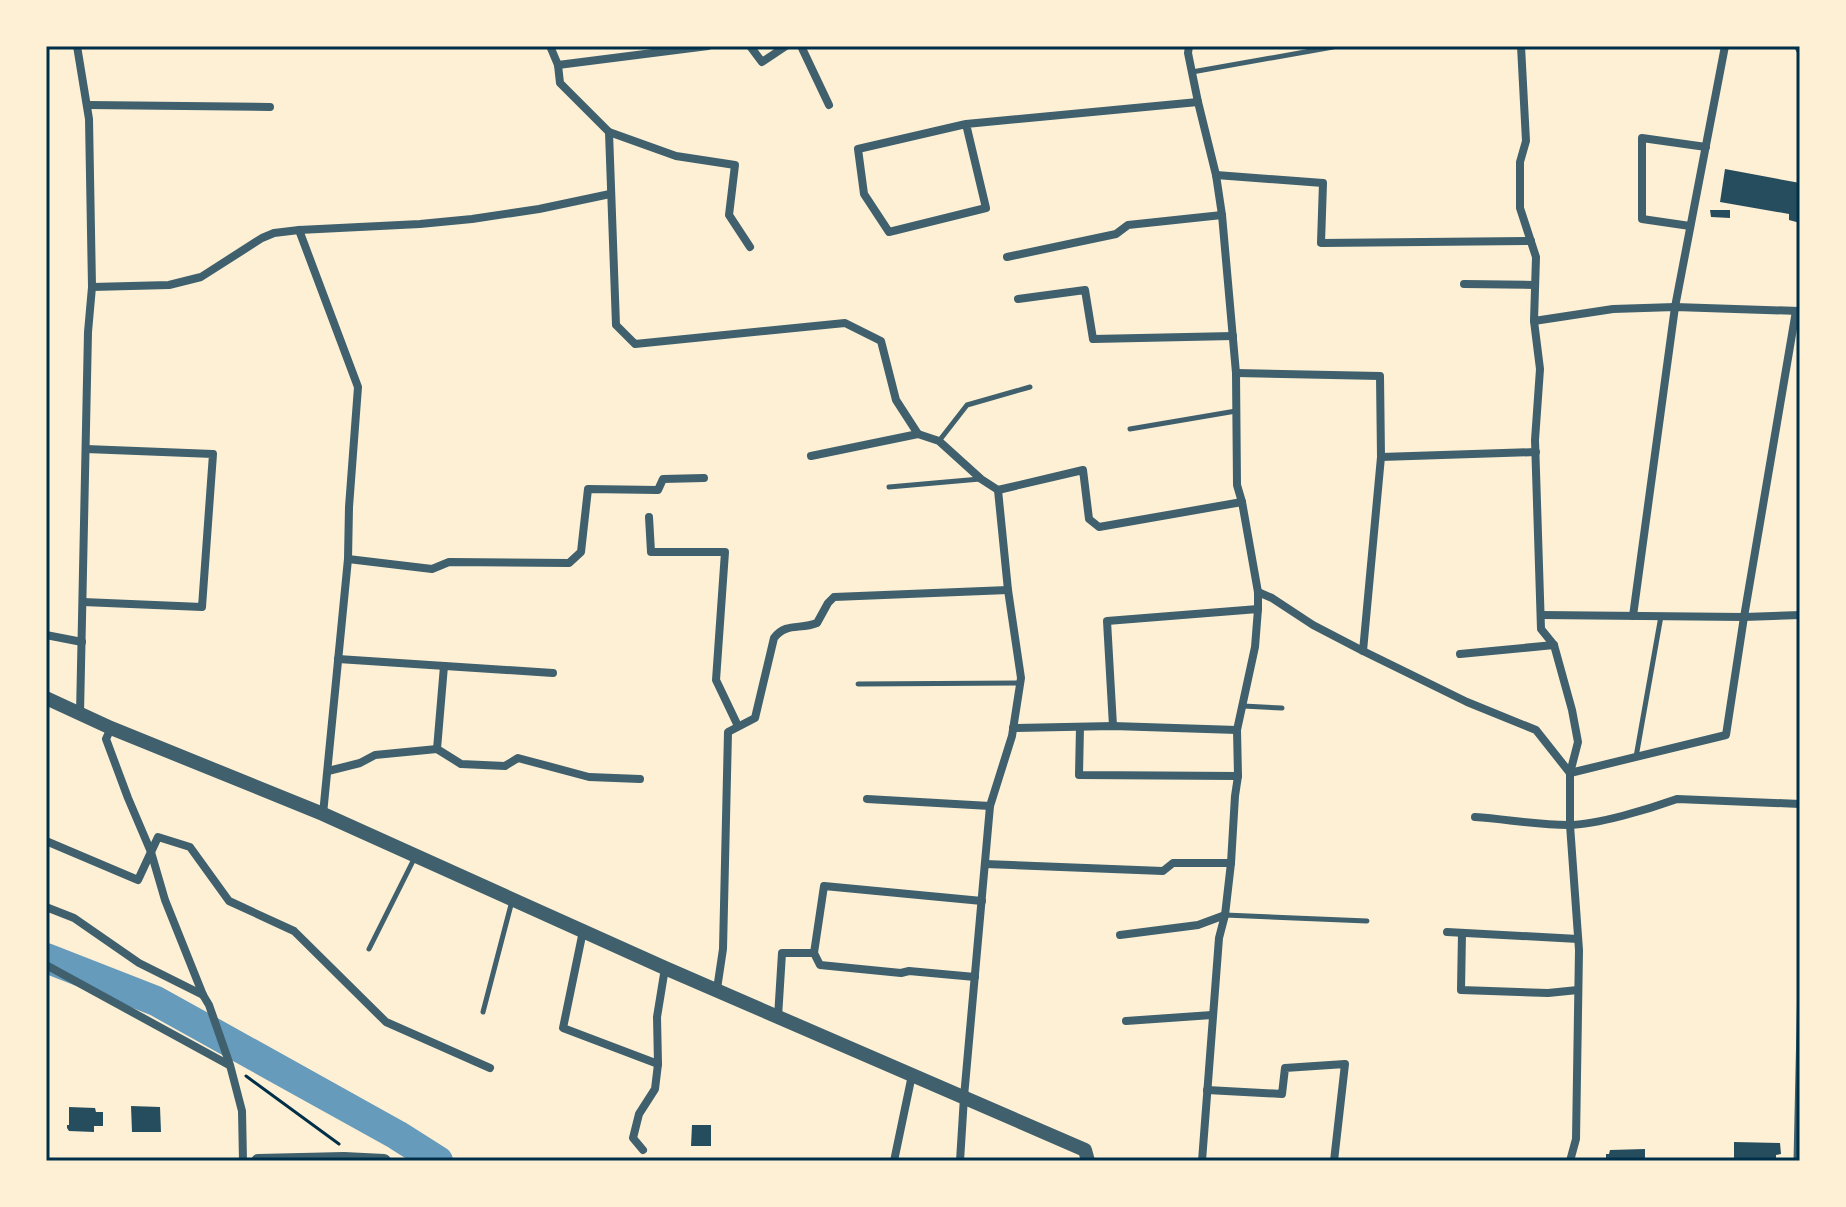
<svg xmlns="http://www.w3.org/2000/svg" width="1846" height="1207" font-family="'Golos Text',sans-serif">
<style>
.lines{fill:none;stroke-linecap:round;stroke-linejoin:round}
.river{stroke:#669bbc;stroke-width:30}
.building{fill:#264d5e}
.path{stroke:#003049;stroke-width:3}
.service{stroke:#3f606c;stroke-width:5}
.minor{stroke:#3f606c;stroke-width:8}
.tertiary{stroke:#3f606c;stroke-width:14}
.neatline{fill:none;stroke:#003049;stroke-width:3}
</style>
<rect width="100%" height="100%" fill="#fdf0d5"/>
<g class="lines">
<polyline class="river" points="46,958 156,1001 397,1135 438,1161"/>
</g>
<g class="building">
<polygon points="1725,169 1800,183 1800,223 1789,220 1789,214 1720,202"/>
<polygon points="1710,210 1730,210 1730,218 1711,217"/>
<polygon points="131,1106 160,1107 161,1132 132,1132"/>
<polygon points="69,1107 95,1108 96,1112 103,1112 103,1126 94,1126 94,1132 69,1131 67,1128 67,1125 69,1125"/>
<polygon points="692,1125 711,1125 711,1146 691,1146"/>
<polygon points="1734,1142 1780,1143 1781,1154 1776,1155 1776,1161 1734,1161"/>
<polygon points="1645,1149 1645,1161 1606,1161 1606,1154 1609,1154 1610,1150"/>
</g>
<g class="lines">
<polyline class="path" points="246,1076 339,1144"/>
<g class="service">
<polyline points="1192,72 1333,47"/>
<polyline points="1130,429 1236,411"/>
<polyline points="939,441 967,405 1030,387"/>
<polyline points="889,487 980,479"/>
<polyline points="858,684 1019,683"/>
<polyline points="1243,706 1282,708"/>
<polyline points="1636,757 1661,616"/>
<polyline points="1800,828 1800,844"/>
<polyline points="1225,915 1367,921"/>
<polyline points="369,949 415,857"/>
<polyline points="483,1012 512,901"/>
<polyline points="1796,1161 1800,980"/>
</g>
<g class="minor">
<polyline points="77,46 89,119 92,287 88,332 80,714"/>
<polyline points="550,46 558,65 560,83 609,132 616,325 635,344 845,323 881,341 896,400 918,434 939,441 981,479 998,490 1008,590 1021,678 1012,736 990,806 964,1097 960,1161"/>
<polyline points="750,46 762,62 786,46"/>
<polyline points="801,46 829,105"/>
<polyline points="1189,46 1188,53 1198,102 1216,175 1222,215 1236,373 1237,485 1242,502 1258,592 1258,609 1255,647 1237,730 1238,776 1235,796 1231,863 1225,915 1219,938 1202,1161"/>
<polyline points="1521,46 1526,141 1520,162 1520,208 1536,257 1534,321 1540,369 1535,440 1541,629 1554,645 1572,710 1578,742 1570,773 1570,825 1579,950 1576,1139 1570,1161"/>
<polyline points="1798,46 1800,50"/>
<polyline points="558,65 708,46"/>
<polyline points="87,105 270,107"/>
<polyline points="966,124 986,208 889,232 864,194 858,149 966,124 1198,102"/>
<polyline points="609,132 676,156 735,165 729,215 750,247"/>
<polyline points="1216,175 1323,183 1321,243 1531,241"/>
<polyline points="1690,226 1642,219 1642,138 1706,147"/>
<polyline points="299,230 358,387 349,507 348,559 323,814"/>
<polyline points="1007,257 1116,234 1128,225 1222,215"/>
<polyline points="1464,284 1535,285"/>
<polyline points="92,287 169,285 201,277 262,238 274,233 299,230 420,224 472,219 539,209 610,194"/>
<polyline points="1018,299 1085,290 1093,339 1233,336"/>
<polyline points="1534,321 1613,309 1675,307 1799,311"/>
<polyline points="1236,373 1380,376 1381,457 1363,651"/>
<polyline points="811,456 918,434"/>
<polyline points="1381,457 1536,452"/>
<polyline points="998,490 1083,470 1089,519 1099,527 1242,502"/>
<polyline points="649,517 651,552 725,552 716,680 738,726"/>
<polyline points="348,559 432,569 449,562 569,563 581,552 588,489 658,490 663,479 704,478"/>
<polyline points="1258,592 1272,598 1313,625 1363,651 1467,702 1536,730 1570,773"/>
<polyline points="83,602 202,607 213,454 86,449"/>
<polyline points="1541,615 1744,617 1800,615"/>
<polyline points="1633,616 1675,307 1725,46"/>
<polyline points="46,635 82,642"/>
<polyline points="1460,654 1554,645"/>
<polyline points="338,659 553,673"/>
<polyline points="444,666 437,749 461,764 505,766 518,758 589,777 640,779"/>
<polyline points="1113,726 1107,621 1258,609"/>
<polyline points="1080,727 1079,775 1238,776"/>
<polyline points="111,728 106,739 128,798 151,852 165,900 203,995 209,1005 230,1065 242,1111 243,1161"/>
<polyline points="1013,728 1113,726 1237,730"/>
<polyline points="328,771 360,763 375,755 437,749"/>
<polyline points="1570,773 1726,735 1744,617 1796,311"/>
<polyline points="867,799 990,806"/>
<path d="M1475 817C1506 819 1537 825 1568 825 1597 825 1649 809 1677 799L1800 804"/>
<polyline points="46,841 138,880 158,837 190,847 229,901 294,931 386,1022 490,1068"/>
<polyline points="985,864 1163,871 1173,863 1231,863"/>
<polyline points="46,907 74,918 139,963 203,995"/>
<polyline points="583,931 563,1028 658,1064 655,1089 639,1114 633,1138 643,1150"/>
<polyline points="1447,932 1578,939"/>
<polyline points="1462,933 1461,990 1548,993 1578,990"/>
<polyline points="1120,935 1198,925 1225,915"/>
<polyline points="46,965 229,1065"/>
<polyline points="975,977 909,971 901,973 820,965 814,953 824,886 982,901"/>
<path d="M717 989 723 949 728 732 755 718 774 638C786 622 800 630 817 623L828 603 834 597 1008 590"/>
<polyline points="778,1017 782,953 814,953"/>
<polyline points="1126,1021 1212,1015"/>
<polyline points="658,1064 657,1017 665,968"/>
<polyline points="1207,1090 1282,1094 1285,1068 1345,1064 1334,1161"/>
<polyline points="894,1161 912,1075"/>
</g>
<g class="tertiary">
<polyline points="46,698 111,728 323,814 665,968 1085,1150 1088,1161"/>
<polyline points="258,1161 344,1159 384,1161"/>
</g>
</g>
<rect width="1846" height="1207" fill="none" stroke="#fdf0d5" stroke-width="96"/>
<rect x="48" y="48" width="1750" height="1111" class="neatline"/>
</svg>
